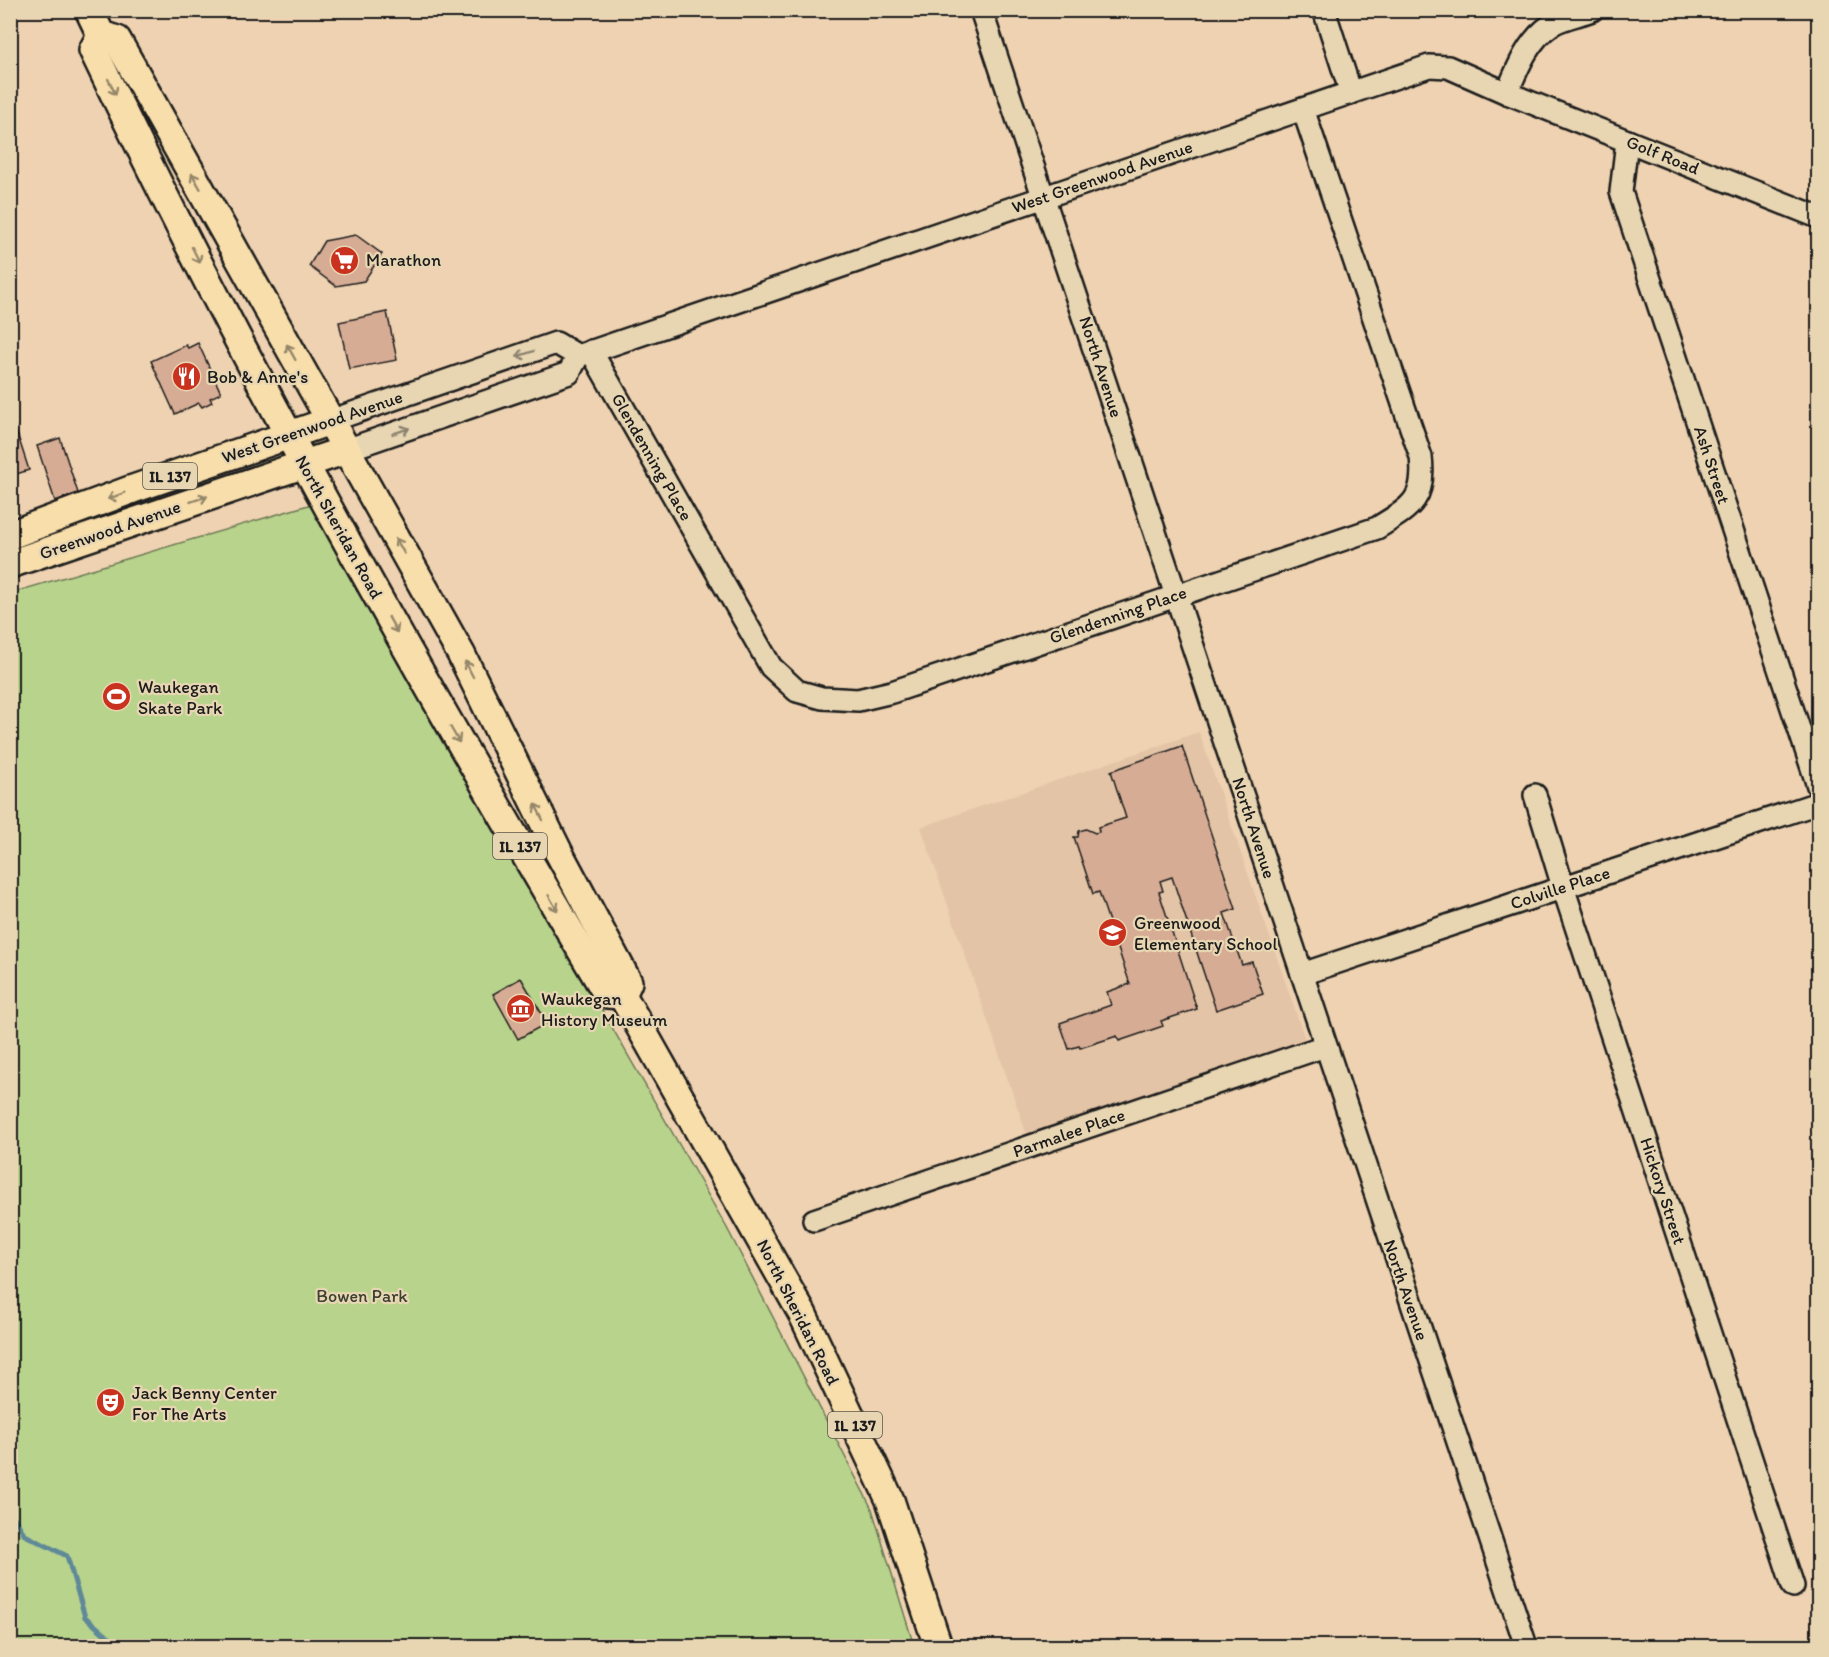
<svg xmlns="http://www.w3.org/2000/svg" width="1829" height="1657" font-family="Itim,sans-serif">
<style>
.built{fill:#e3c4a6}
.green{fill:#b8d38b;stroke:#6a7854;stroke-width:1.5}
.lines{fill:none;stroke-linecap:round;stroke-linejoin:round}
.stream{stroke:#5f8999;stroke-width:5}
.building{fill:#d7ac95;stroke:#1c1c1c;stroke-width:1.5}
.minor-casing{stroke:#1c1c1c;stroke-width:26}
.major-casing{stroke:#1c1c1c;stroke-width:32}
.minor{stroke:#e8d6b3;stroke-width:21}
.major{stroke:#f8deab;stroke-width:27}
.oneway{stroke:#95876b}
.oneway2{stroke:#8c826f}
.labels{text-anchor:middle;stroke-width:4.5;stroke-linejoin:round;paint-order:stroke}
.shield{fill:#e8d6b3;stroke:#595449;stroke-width:1.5}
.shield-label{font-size:16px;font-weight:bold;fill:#1c1c1c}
.street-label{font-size:18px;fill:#1c1c1c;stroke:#e8d6b3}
.poi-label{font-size:18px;fill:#1c1c1c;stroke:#e8d6b3;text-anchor:start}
.park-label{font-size:18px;fill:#3b4132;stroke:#e8d6b3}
</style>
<rect width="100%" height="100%" fill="#eed2b1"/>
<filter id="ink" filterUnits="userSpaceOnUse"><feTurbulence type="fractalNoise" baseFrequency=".0167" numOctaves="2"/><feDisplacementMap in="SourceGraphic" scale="12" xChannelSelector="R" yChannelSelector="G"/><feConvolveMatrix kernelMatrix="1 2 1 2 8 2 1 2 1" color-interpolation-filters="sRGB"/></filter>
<g filter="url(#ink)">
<polygon class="built" points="1199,732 1305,1039 1027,1135 921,827"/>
<polygon class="green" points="312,504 727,1228 872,1509 914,1646 11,1646 11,593"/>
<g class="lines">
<polyline class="stream" points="10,1511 25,1535 67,1556 85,1617 119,1646"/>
</g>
<g class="building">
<polygon points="356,235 382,254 364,281 336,286 309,266 324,241"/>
<polygon points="387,312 397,360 349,369 339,322"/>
<polygon points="198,343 221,393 210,398 212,402 202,407 199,403 175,414 151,361 186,345 188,348"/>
<polygon points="13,421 29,470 10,476 10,422"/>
<polygon points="60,438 78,493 55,501 37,446"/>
<polygon points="1182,746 1236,909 1224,913 1242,965 1252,962 1263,994 1216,1010 1172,877 1160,881 1163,891 1159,892 1197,1009 1161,1021 1163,1026 1119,1041 1117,1036 1080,1048 1079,1046 1069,1049 1060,1023 1111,1005 1107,992 1130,984 1099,892 1093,894 1074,837 1078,837 1079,831 1086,829 1095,833 1099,832 1098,827 1126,818 1111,771"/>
<polygon points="521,978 547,1023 518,1039 493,994"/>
</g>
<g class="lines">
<defs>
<g id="minor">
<polyline points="981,10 1526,1646"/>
<polyline points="1324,10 1351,93"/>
<path d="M1507 93C1517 69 1528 40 1551 25 1561 18 1579 15 1592 10"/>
<polyline points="1627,141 1621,192 1818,786"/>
<path d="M591 351 771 667 797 691 822 698 858 700 892 692 1377 528C1411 507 1426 500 1421 457L1303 109"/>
<polyline points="330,421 556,343 578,356"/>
<polyline points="346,450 569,373 578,356 1429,66 1448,67 1507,93 1818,217"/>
<polyline points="1535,795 1563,887 1793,1586"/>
<polyline points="1302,974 1818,803"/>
<polyline points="814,1220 1325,1046"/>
</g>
<g id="major">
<polyline points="89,10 101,35 117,40 461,654 559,853 628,982 622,995"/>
<path d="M101 35 93 50C247 374 425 686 607 994L622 995"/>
<polyline points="10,535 133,489 330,421"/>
<polyline points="10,564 346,450"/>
<polyline points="622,995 803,1315 890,1500 938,1646"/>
</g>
</defs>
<use href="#minor" class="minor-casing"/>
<use href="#major" class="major-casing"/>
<use href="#minor" class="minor"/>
<use href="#major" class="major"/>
</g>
<defs><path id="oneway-shaft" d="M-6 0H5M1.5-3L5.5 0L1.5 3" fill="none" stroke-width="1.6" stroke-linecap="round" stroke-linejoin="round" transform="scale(1.5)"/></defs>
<g class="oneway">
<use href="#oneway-shaft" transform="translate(112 87) rotate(64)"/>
<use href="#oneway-shaft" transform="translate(196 181) rotate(-120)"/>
<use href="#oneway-shaft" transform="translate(196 255) rotate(63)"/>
<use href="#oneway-shaft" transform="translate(291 352) rotate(-119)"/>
<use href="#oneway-shaft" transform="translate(116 496) rotate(159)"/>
<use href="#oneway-shaft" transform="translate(199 499) rotate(-19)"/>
<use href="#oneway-shaft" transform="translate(400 546) rotate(-119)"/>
<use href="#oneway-shaft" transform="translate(393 625) rotate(61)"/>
<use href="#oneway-shaft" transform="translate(469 669) rotate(-117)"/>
<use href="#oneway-shaft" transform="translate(455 735) rotate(60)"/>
<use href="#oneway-shaft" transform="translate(539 812) rotate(-116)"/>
<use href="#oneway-shaft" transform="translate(553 903) rotate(60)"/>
</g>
<g class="oneway2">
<use href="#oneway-shaft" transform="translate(525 354) rotate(161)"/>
<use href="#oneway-shaft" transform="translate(401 431) rotate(-19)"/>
</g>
</g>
<defs>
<symbol id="supermarket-disc" viewBox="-11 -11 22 22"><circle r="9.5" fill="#c8321e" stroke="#e8d6b3"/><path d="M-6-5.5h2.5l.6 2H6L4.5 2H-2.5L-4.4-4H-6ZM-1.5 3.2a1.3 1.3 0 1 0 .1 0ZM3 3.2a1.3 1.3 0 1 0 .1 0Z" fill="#fff"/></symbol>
<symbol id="restaurant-disc" viewBox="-11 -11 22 22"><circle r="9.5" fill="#c8321e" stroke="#e8d6b3"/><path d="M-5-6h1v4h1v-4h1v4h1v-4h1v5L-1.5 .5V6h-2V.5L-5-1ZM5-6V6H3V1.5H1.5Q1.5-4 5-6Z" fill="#fff"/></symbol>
<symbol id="stadium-disc" viewBox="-11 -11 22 22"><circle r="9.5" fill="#c8321e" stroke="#e8d6b3"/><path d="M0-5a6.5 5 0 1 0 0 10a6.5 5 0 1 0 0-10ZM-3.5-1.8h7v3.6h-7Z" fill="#fff"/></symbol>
<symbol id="school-disc" viewBox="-11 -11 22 22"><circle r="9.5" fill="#c8321e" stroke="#e8d6b3"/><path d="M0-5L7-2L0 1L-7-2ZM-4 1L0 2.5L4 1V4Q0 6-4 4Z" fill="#fff"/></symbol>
<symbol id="museum-disc" viewBox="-11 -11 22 22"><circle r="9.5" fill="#c8321e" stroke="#e8d6b3"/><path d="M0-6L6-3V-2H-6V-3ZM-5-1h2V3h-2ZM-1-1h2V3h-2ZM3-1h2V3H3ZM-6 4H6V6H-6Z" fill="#fff"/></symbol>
<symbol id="theatre-disc" viewBox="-11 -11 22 22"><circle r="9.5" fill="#c8321e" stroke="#e8d6b3"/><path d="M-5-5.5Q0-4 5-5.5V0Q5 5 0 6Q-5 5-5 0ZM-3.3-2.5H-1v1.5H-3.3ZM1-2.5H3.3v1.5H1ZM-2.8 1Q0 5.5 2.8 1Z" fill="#fff"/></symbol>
</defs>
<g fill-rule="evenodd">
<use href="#supermarket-disc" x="328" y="244" width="33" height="33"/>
<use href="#restaurant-disc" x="170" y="360" width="33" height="33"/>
<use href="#stadium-disc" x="100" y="680" width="33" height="33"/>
<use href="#school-disc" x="1096" y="916" width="33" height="33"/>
<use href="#museum-disc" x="504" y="992" width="33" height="33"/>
<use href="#theatre-disc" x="94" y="1386" width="33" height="33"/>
</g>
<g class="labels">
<g class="shield">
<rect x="143" y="463" width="54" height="26" rx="4.5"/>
<rect x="493" y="833" width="54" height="26" rx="4.5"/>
<rect x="828" y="1412" width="54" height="26" rx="4.5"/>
</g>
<g class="shield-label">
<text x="170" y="482">IL 137</text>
<text x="520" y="852">IL 137</text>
<text x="855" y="1431">IL 137</text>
</g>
<g class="street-label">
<text transform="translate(1663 155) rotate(22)" y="6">Golf Road</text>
<text transform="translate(1102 177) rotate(-19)" y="6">West Greenwood Avenue</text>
<text transform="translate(1101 367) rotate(72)" y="6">North Avenue</text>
<text transform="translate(312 427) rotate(-19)" y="6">West Greenwood Avenue</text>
<text transform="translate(652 457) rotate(60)" y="6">Glendenning Place</text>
<text transform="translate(1712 465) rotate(72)" y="6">Ash Street</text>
<text transform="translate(339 527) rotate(61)" y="6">North Sheridan Road</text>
<text transform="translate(110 530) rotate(-19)" y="6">Greenwood Avenue</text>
<text transform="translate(1118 615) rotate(-19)" y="6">Glendenning Place</text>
<text transform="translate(1254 828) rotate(72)" y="6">North Avenue</text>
<text transform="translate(1560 888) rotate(-18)" y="6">Colville Place</text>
<text transform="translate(1069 1133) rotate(-19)" y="6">Parmalee Place</text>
<text transform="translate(1663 1191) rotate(72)" y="6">Hickory Street</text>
<text transform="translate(1406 1290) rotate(71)" y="6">North Avenue</text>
<text transform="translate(798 1312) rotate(63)" y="6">North Sheridan Road</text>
</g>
<g class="poi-label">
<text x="366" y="266">Marathon</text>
<text x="207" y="383">Bob &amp; Anne's</text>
<text x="138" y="693">Waukegan<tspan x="138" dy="21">Skate Park</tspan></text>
<text x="1134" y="929">Greenwood<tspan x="1134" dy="21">Elementary School</tspan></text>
<text x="541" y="1005">Waukegan<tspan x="541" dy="21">History Museum</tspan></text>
<text x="132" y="1399">Jack Benny Center<tspan x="132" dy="21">For The Arts</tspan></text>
</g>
<g class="park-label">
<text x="362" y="1302">Bowen Park</text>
</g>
</g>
<rect width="1829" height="1657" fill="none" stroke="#e8d6b3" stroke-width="36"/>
<rect x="18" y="18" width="1793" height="1621" fill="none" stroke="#1c1c1c" stroke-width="2" filter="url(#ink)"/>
</svg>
